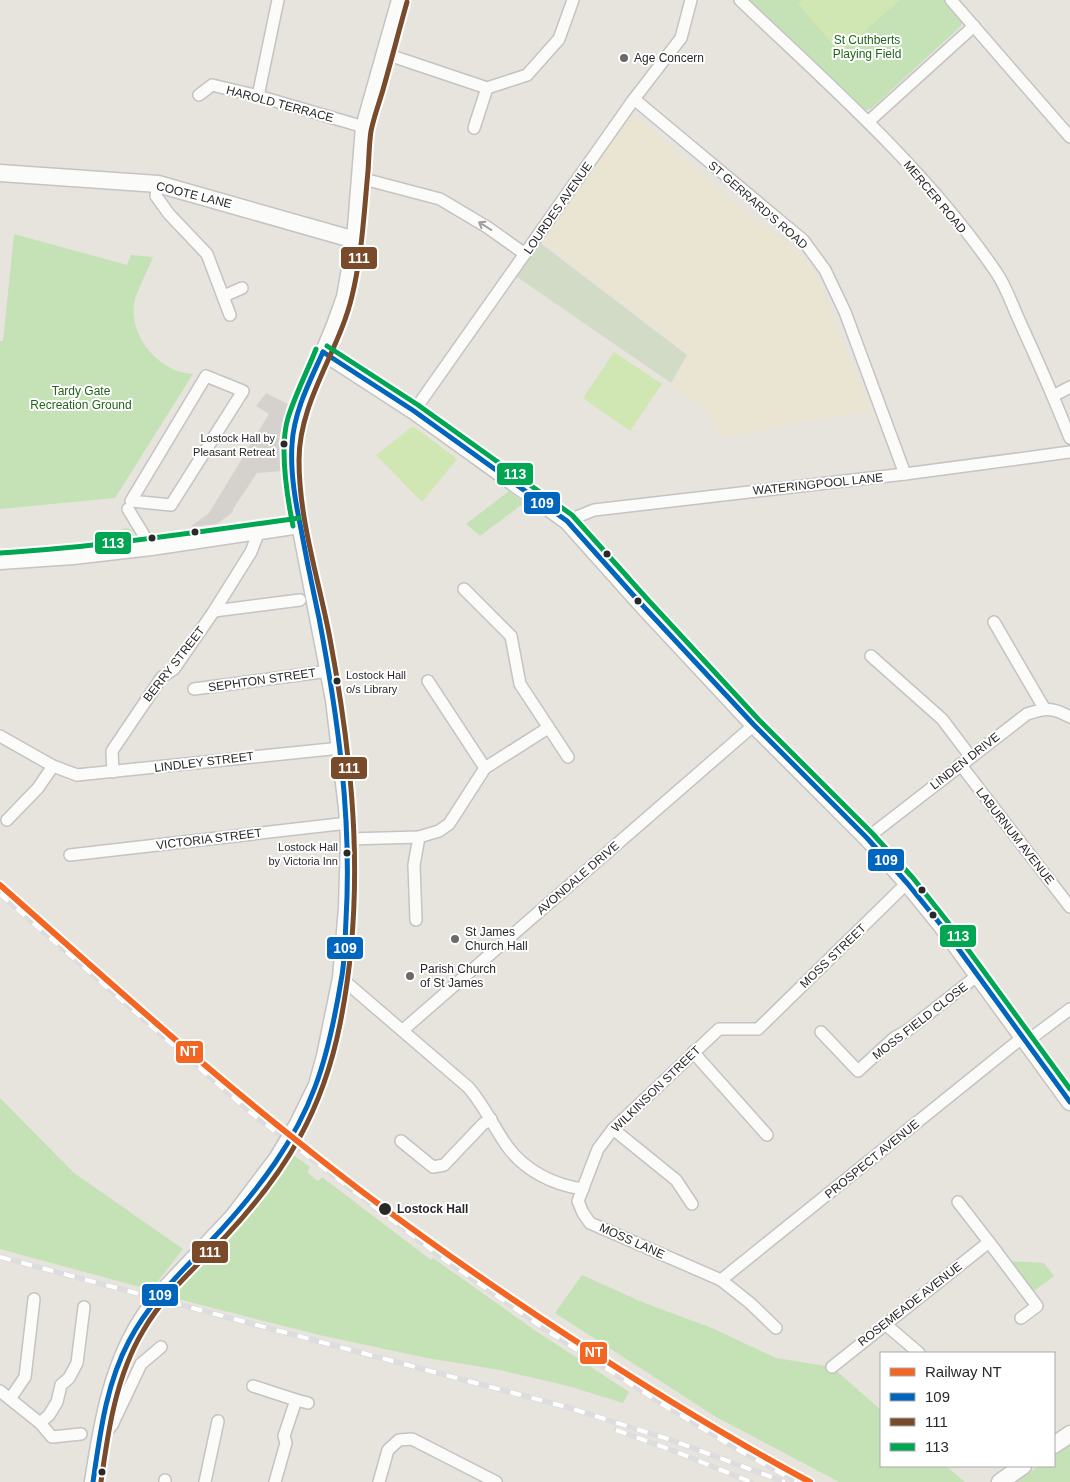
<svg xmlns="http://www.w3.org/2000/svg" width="1070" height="1482" font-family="Helvetica,sans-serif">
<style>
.education{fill:#eae4d2}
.green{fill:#c5e2b7}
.cemetery{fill:#d2dbc6}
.pitch{fill:#d0e7b4}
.plaza{fill:#d5d2cd}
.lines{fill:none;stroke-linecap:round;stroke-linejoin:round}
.street-casing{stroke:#c5c3c3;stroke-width:14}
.secondary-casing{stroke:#c5c3c3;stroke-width:19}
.street{stroke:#fbfbfa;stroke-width:11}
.secondary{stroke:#fbfbfa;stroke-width:16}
.rail-casing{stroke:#dddcde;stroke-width:5.5}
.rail{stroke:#fff;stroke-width:4;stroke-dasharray:11;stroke-linecap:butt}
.secondary-bridge-casing{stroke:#c5c3c3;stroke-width:19;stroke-linecap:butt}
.secondary-bridge{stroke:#fbfbfa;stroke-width:16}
.bus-1-casing{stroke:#fff;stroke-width:9}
.bus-2-casing{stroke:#fff;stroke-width:9}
.bus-3-casing{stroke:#fff;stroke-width:9}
.bus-1{stroke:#0065bd;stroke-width:5}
.bus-2{stroke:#7a4b2a;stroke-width:5}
.bus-3{stroke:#00a651;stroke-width:5}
.rail-1-casing{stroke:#fff;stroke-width:10}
.rail-1{stroke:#f26522;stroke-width:6}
.oneway{stroke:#9c9c9c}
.poi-dot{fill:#6c6a68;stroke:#fff;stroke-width:2}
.bus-dot{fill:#292929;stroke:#fff;stroke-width:2}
.labels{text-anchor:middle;stroke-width:4;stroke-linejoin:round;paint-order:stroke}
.bus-label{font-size:11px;fill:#292929;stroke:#fff;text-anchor:end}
.park-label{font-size:12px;fill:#23641a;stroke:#fff}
.poi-label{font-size:12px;fill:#292929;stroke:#fff;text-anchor:start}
.street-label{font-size:12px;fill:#292929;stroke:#fff}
.stop-label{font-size:12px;font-weight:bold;fill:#292929;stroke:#fff;text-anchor:start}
.line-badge{stroke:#fff;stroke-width:2}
.badge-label{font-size:14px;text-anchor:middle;font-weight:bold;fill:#fff}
</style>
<rect width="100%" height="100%" fill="#e7e4de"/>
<polygon class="education" points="630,116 637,117 754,220 789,242 801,253 814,271 815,271 871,411 732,436 721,436 703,406 672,386 689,354 540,239"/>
<g class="green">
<polygon points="749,0 944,0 962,23 961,26 872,108 866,110 860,108"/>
<path d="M14 234 127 265 131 255 153 257C148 270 136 292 134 304 130 333 152 362 178 371 183 373 188 373 193 374L115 498 0 509V341H3Z"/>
<polygon points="509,491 524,503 480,536 466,524"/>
<path d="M125 528 130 529 136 539 119 540C117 534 120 530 125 528Z"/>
<polygon points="0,1098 74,1173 183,1249 151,1290 0,1249"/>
<polygon points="292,1154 310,1167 307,1172 318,1181 322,1177 431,1260 433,1258 536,1331 629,1392 623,1403 568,1386 500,1370 427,1358 319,1335 174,1298 195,1270 257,1205"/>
<polygon points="1011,1261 1044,1263 1054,1276 1034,1291"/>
<polygon points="582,1275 642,1302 712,1328 776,1358 832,1367 881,1410 881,1466 946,1466 965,1482 839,1482 716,1417 555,1313"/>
<polygon points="1070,1445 1070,1482 1015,1482 1039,1466 1054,1466 1054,1456"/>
</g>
<polygon class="cemetery" points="539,242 687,355 671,383 517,277"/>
<g class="pitch">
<polygon points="802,0 900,0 840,53 798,4"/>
<polygon points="614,352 662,384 630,431 583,398"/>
<polygon points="413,426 457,459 422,502 376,455"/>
</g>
<polygon class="plaza" points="266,393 288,404 279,439 283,471 257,473 233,509 233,512 217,524 190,527 209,513 269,414 256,406"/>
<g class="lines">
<defs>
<g id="street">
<path d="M740 0C830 86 926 169 996 272 1006 286 1012 305 1019 320 1037 359 1054 398 1070 438"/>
<polyline points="951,0 1070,137"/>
<polyline points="386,54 487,88 527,75 559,39 573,0"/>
<polyline points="199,95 212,85 258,96 364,127"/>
<polyline points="258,96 278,0"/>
<polyline points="634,99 803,240 825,270 845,312 905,474"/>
<polyline points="868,122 974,26"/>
<polyline points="474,128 487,88"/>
<polyline points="360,178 440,199 487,227 525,254"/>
<polyline points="158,184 156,196 169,214 207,254 230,315"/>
<polyline points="224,296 242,288"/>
<polygon points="206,376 243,391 171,505 131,501"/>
<polyline points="1053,396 1070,387"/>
<polyline points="414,411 634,99 681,38 691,0"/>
<polyline points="128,509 151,547"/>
<polyline points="567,521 594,510 905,474 1070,452"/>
<polyline points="464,589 511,636 520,684 568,757"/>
<polyline points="214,611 300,600"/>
<polyline points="994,622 1044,708"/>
<polyline points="871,656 942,719 970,756"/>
<polyline points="428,681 485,768"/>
<polyline points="194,689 329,671"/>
<polyline points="0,736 53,766 77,775 331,749"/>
<polyline points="960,764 1070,907"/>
<polyline points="113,772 112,751 162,677 174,669 214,611 251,552 259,531"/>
<polyline points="7,820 38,788 53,766"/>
<path d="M867 838 1027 714C1045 708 1052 707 1070 717"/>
<polyline points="349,839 419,837 439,831 449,824 485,768 548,728"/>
<polyline points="70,855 348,823"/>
<polyline points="416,920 414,865 419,837"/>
<path d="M341 978 468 1087C484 1105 493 1126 507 1146 525 1171 554 1185 583 1189"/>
<polyline points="403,1030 754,725"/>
<polyline points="821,1032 858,1071 894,1038 908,1030 978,975"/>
<polyline points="1026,1042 1070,1009"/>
<polyline points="693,1052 767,1135"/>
<polyline points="613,1129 676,1180 692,1204"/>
<polyline points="401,1141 433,1167 444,1165 483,1124 491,1119"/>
<polyline points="958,1202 989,1242"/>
<polyline points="721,1280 1023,1037"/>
<polyline points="885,1324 919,1353"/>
<polyline points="776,1328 750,1303 721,1280 590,1223 583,1213 578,1201 598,1149 613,1129 719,1029 758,1029 907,883"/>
<polyline points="832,1367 989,1242 1037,1306 1021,1318"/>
<polyline points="253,1386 296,1400 284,1436 286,1443 275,1482"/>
<polyline points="0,1391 40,1423 52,1437 81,1434"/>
<polyline points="10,1399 25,1377 34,1299"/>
<polyline points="296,1400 308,1403"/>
<polyline points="40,1423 49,1415 57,1402 61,1385 69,1378 77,1363 84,1307"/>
<polyline points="101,1437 112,1425 141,1364 161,1347"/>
<polyline points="165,1482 165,1480"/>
<polyline points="205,1482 218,1421"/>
<polyline points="379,1482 388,1450 399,1440 412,1439 496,1482"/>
</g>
<g id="secondary">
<polyline points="0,173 158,184 355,240"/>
<polyline points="323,352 414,411 567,521 643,606 754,725 867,838 907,883 941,925 1070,1102"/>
<polyline points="0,561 73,556 151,547 300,525"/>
<polyline points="298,1124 317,1085 325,1056 341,978 347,908 349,839 347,808 334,700 297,509 292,475 292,445 295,421 335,325 345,297 355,240 364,127 400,0"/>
<polyline points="168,1286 233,1217 277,1159"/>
<polyline points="1054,1445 1070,1434"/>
<path d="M93 1482C102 1423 112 1362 147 1312"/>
<polyline points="1000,1482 1023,1466"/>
</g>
</defs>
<use href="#street" class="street-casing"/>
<use href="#secondary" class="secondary-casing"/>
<use href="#street" class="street"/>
<use href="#secondary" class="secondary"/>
<defs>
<g id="rail">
<polyline points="0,894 251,1113 441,1257 546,1330 662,1404 735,1448 797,1482"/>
<polyline points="0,1257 570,1408 671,1440 785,1482"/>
<polyline points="616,1430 669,1449 751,1482"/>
</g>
</defs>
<use href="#rail" class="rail-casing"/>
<use href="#rail" class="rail"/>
<defs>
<g id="secondary-bridge">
<polyline points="277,1159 298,1124"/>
<polyline points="147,1312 168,1286"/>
</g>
</defs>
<use href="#secondary-bridge" class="secondary-bridge-casing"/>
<use href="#secondary-bridge" class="secondary-bridge"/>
<defs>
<g id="bus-1">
<polyline points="323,352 414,411 567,521 643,606 754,725 867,838 907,883 941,925 1070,1102"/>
<path d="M93 1482C100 1434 106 1384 129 1341 152 1297 189 1265 222 1229 260 1187 295 1141 315 1087 328 1053 335 1017 341 981 345 961 345 940 346 920 352 818 338 718 319 618 313 590 307 562 302 534 296 505 290 474 292 444 294 411 310 381 323 352"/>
</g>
<path id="bus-2" d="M101 1482C108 1431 116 1376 143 1331 164 1294 197 1266 226 1236 286 1172 323 1110 340 1024 366 895 354 767 330 639 319 580 299 521 299 460 299 401 339 352 352 296 362 255 364 213 368 171 369 158 369 144 371 131 374 116 380 101 384 86 392 58 399 30 407 2"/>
<g id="bus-3">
<polyline points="327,346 418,405 572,515 649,601 759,720 872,833 913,878 947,921 1070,1089"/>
<path d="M293 526C287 496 279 448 288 418 295 395 307 372 316 349"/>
<path d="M0 553C100 547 199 532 299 518"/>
</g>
</defs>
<use href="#bus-1" class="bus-1-casing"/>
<use href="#bus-2" class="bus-2-casing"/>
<use href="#bus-3" class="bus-3-casing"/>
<use href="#bus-1" class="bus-1"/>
<use href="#bus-2" class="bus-2"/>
<use href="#bus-3" class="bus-3"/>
<defs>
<path id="rail-1" d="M0 885C97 971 194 1059 296 1140 384 1211 476 1276 571 1338 649 1389 728 1438 810 1482"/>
</defs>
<use href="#rail-1" class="rail-1-casing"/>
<use href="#rail-1" class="rail-1"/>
</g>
<defs><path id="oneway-shaft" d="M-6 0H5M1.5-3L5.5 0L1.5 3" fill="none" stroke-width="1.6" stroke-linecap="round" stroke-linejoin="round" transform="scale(1.25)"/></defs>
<use class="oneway" href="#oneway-shaft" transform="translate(485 226) rotate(-148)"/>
<g class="poi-dot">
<circle cx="624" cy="58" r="5"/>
<circle cx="455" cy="939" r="5"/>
<circle cx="410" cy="976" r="5"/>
</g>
<g class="bus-dot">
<circle cx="284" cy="444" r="4.5"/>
<circle cx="195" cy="532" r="4.5"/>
<circle cx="152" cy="538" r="4.5"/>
<circle cx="607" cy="554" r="4.5"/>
<circle cx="638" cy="601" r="4.5"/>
<circle cx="337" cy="681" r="4.5"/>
<circle cx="347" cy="853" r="4.5"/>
<circle cx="922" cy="890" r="4.5"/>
<circle cx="933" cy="915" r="4.5"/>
<circle cx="385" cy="1209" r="7"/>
<circle cx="102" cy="1472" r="4.5"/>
</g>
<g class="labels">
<g class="bus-label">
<text x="275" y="442">Lostock Hall by<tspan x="275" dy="14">Pleasant Retreat</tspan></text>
<text x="346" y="679" text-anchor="start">Lostock Hall<tspan x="346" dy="14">o/s Library</tspan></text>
<text x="338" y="851">Lostock Hall<tspan x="338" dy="14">by Victoria Inn</tspan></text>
</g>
<g class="park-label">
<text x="867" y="44">St Cuthberts<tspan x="867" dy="14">Playing Field</tspan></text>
<text x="81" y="395">Tardy Gate<tspan x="81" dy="14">Recreation Ground</tspan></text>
</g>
<g class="poi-label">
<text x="634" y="62">Age Concern</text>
<text x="465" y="936">St James<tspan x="465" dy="14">Church Hall</tspan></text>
<text x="420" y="973">Parish Church<tspan x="420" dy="14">of St James</tspan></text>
</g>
<g class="street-label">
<text transform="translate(280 104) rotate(15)" y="4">HAROLD TERRACE</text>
<text transform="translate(194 195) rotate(14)" y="4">COOTE LANE</text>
<text transform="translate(935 197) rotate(50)" y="4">MERCER ROAD</text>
<text transform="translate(758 205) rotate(41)" y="4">ST GERRARD'S ROAD</text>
<text transform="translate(558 208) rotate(-55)" y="4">LOURDES AVENUE</text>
<text transform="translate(818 484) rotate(-6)" y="4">WATERINGPOOL LANE</text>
<text transform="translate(174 664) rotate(-52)" y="4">BERRY STREET</text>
<text transform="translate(262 680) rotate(-8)" y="4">SEPHTON STREET</text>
<text transform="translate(965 761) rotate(-38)" y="4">LINDEN DRIVE</text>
<text transform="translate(204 762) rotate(-7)" y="4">LINDLEY STREET</text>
<text transform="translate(1015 836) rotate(52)" y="4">LABURNUM AVENUE</text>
<text transform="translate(209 839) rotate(-7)" y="4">VICTORIA STREET</text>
<text transform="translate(578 878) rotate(-41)" y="4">AVONDALE DRIVE</text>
<text transform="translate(833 956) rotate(-44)" y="4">MOSS STREET</text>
<text transform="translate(920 1021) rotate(-38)" y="4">MOSS FIELD CLOSE</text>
<text transform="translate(656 1089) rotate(-44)" y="4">WILKINSON STREET</text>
<text transform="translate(872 1159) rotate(-39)" y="4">PROSPECT AVENUE</text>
<text transform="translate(632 1241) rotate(24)" y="4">MOSS LANE</text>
<text transform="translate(910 1304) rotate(-38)" y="4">ROSEMEADE AVENUE</text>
</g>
<g class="stop-label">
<text x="397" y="1213">Lostock Hall</text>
</g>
</g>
<g class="line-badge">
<rect x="340" y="246" width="38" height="24" rx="5" fill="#7a4b2a"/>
<rect x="496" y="462" width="38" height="24" rx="5" fill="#00a651"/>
<rect x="523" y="491" width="38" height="24" rx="5" fill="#0065bd"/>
<rect x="94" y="531" width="38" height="24" rx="5" fill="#00a651"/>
<rect x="330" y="756" width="38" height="24" rx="5" fill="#7a4b2a"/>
<rect x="867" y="848" width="38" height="24" rx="5" fill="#0065bd"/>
<rect x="939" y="924" width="38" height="24" rx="5" fill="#00a651"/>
<rect x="326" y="936" width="38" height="24" rx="5" fill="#0065bd"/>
<rect x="175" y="1040" width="29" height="24" rx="5" fill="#f26522"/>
<rect x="191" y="1240" width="38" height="24" rx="5" fill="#7a4b2a"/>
<rect x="141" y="1283" width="38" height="24" rx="5" fill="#0065bd"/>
<rect x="579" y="1341" width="29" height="24" rx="5" fill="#f26522"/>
</g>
<g class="badge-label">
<text x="359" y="263">111</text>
<text x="515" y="479">113</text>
<text x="542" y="508">109</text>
<text x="113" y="548">113</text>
<text x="349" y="773">111</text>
<text x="886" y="865">109</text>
<text x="958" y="941">113</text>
<text x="345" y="953">109</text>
<text x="189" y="1056">NT</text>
<text x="210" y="1257">111</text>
<text x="160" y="1300">109</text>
<text x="594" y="1357">NT</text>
</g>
<rect x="880" y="1352" width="175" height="115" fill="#ffffff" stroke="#a9a9a9"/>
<rect x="890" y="1368" width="25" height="8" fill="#f26522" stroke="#a9a9a9"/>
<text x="925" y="1377" font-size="15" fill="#292929">Railway NT</text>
<rect x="890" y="1393" width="25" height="8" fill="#0065bd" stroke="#a9a9a9"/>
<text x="925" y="1402" font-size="15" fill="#292929">109</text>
<rect x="890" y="1418" width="25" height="8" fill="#7a4b2a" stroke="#a9a9a9"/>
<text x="925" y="1427" font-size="15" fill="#292929">111</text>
<rect x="890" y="1443" width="25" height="8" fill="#00a651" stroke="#a9a9a9"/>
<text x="925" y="1452" font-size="15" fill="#292929">113</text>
</svg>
